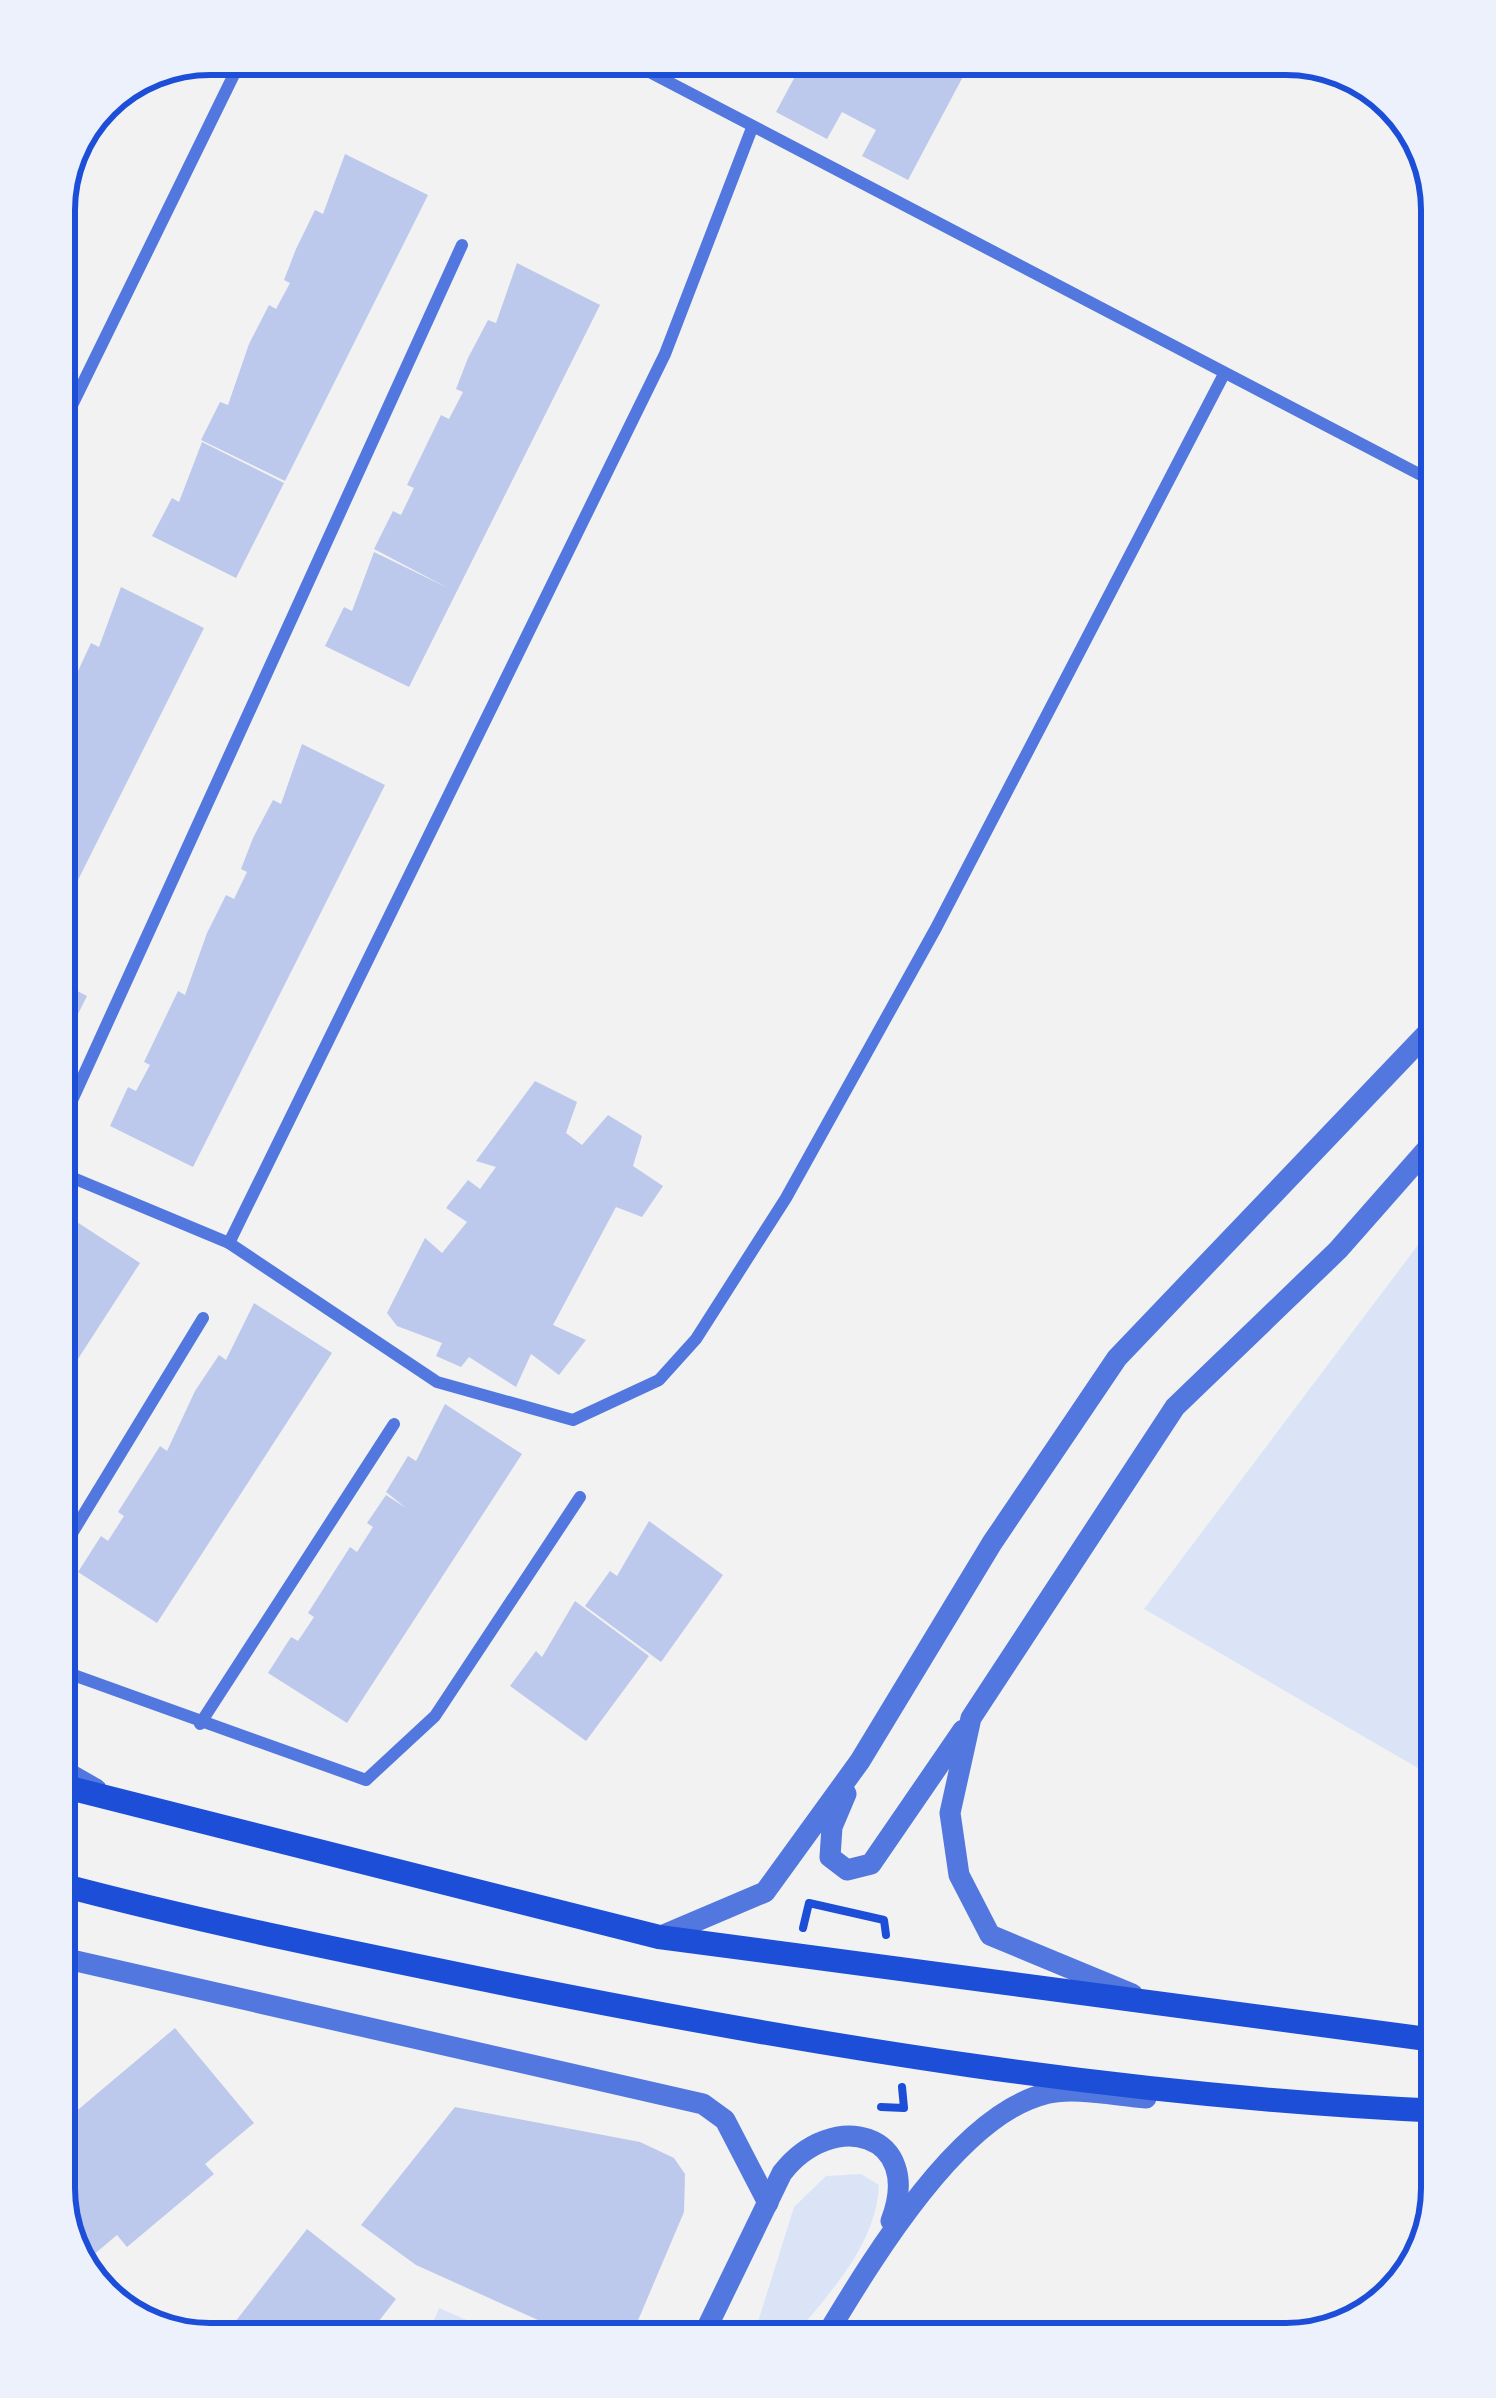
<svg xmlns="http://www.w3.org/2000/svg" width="1496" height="2398" font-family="Spectral,serif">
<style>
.green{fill:#dbe4f7}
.building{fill:#bdc9ec}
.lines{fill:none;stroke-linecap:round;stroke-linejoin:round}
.path{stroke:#1d4ed8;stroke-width:8}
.minor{stroke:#5277de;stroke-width:12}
.tertiary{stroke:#5277de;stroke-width:21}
.secondary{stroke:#1d4ed8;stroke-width:24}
.rim{fill:none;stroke:#1d4ed8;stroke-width:6}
</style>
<rect width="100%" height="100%" fill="#f2f2f2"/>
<g class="green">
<polygon points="1442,1213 1442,1782 1144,1609"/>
<path d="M861 2174 879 2185C876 2248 826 2296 788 2344H751L794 2207 826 2176Z"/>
<polygon points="439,2308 522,2344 424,2344"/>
</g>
<g class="building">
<polygon points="807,54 975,54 908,180 862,156 876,130 842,112 827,139 776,112"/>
<polygon points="345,154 428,195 285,481 201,440 220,402 228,405 249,344 269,305 276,309 290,283 284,280 296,249 315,210 323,214"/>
<polygon points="55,216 63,237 58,295 54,295"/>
<polygon points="517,263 600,305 409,687 325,646 344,607 352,611 374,552 448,588 374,549 393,511 401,515 414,488 407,485 441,415 449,419 463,392 456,389 468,358 488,320 496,323"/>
<polygon points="202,442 284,483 236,578 152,536 172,498 179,502"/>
<polygon points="121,587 204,628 61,914 54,911 54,739 73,682 91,643 99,647"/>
<polygon points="302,744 385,785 193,1167 110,1126 128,1087 136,1091 150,1065 144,1062 178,991 185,995 207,933 226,895 234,899 247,872 241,869 253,838 273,800 281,804"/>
<polygon points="54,979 87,996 54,1062"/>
<polygon points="535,1081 577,1102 566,1133 582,1145 608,1115 642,1136 633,1166 663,1186 642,1217 616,1207 553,1325 586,1340 559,1375 531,1354 516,1387 469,1357 461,1367 436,1356 442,1343 397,1326 387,1313 425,1238 442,1253 467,1222 446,1208 468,1180 480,1189 496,1167 476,1161"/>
<polygon points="63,1213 140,1263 54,1396 54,1226"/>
<polygon points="254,1303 332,1353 157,1623 78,1572 101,1536 108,1541 124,1516 118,1512 160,1446 167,1451 195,1391 219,1355 226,1360"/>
<polygon points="445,1404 522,1454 347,1723 268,1673 291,1637 298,1641 314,1617 308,1613 350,1547 357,1552 373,1527 367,1523 386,1495 406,1508 386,1492 408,1456 416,1461"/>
<polygon points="649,1521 723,1575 661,1662 585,1606 610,1571 617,1576"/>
<polygon points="575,1601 649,1656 586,1741 510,1686 536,1651 542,1657"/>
<polygon points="175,2028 254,2123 205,2164 214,2174 127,2247 117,2235 79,2267 70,2258 54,2188 54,2130"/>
<polygon points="455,2107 640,2142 674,2158 685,2174 684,2212 628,2344 591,2344 416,2265 361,2225"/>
<polygon points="307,2229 396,2299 361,2344 218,2344"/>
</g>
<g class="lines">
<g class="path">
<polyline points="803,1928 809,1903 884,1920 886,1935"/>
<polyline points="881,2107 904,2108 902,2087"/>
</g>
<g class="minor">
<polyline points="615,54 1442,486"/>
<polyline points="54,442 244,54"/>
<polyline points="54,1140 462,245"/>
<polyline points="54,1170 229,1243 437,1382 573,1420 659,1380 696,1339 786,1198 936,928 1223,376"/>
<polyline points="229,1243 665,354 752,128"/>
<polyline points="54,1563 203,1318"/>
<polyline points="54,1668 366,1780 435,1716 580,1497"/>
<polyline points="200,1724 394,1424"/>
</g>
<g class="tertiary">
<polyline points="54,1765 96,1789"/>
<polyline points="846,1794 832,1827 830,1857 847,1870 871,1864 963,1730"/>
<polyline points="659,1937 765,1892 860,1761 992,1543 1117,1358 1432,1028 1442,1010"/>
<polyline points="54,1956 703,2104 725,2120 768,2203"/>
<polyline points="1132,1994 990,1935 959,1875 950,1813 971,1718 1175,1407 1338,1250 1442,1132"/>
<path d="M699 2344 782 2173C832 2108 925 2132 891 2221"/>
<path d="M821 2344C866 2270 955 2116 1045 2094 1073 2086 1117 2096 1146 2098"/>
</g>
<g class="secondary">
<polyline points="54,1784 659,1937 1442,2041"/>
<path d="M54 1883C204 1923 355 1953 506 1984 815 2046 1127 2097 1442 2111"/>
</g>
</g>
<path d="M0 0H1496V2398H0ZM210 75H1286A135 135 0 0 1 1421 210V2188A135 135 0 0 1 1286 2323H210A135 135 0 0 1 75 2188V210A135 135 0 0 1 210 75Z" fill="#edf1fc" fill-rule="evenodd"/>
<path class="rim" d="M210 75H1286A135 135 0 0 1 1421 210V2188A135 135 0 0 1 1286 2323H210A135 135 0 0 1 75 2188V210A135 135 0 0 1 210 75Z"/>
</svg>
